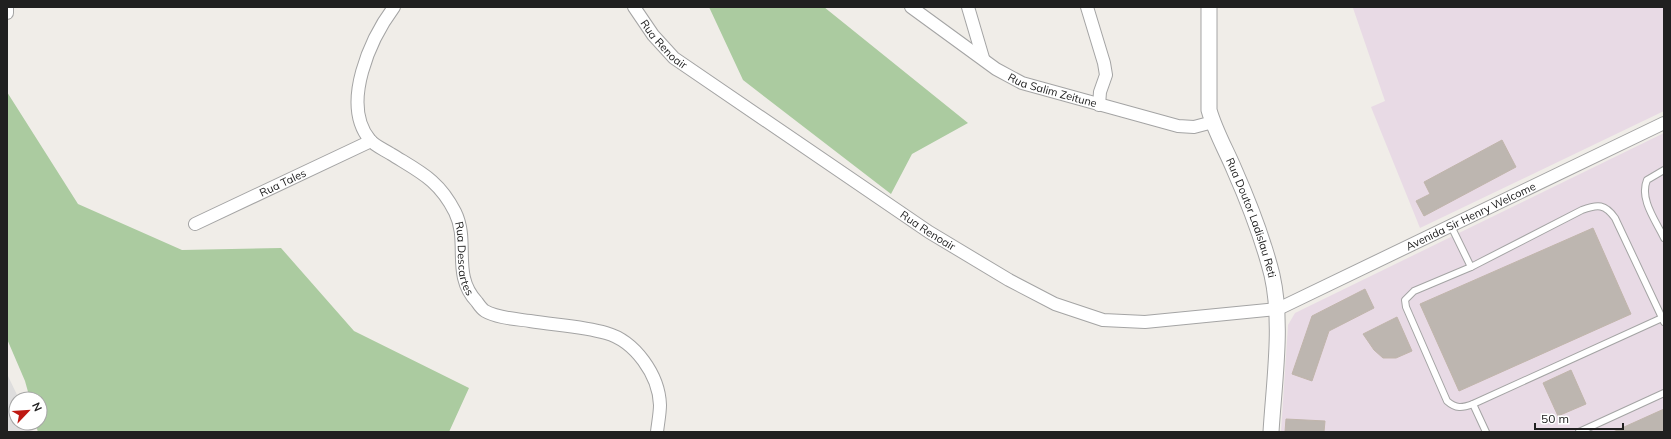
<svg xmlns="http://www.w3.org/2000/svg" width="1671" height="439" font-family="Mulish,sans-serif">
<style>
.residential{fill:#dedddd}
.industrial{fill:#e8dae5}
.forest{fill:#abcba0}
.building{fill:#bdb6b0;stroke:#c0b5ab}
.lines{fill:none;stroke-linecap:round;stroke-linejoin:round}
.service-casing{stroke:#a4a4a4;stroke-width:8}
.minor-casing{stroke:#a4a4a4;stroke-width:14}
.tertiary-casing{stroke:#a4a4a4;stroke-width:17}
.service{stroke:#fff;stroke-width:6}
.minor{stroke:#fff;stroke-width:12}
.tertiary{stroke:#fff;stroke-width:15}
.labels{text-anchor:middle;stroke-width:4;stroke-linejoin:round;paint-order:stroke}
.street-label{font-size:11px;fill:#202020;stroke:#fff}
</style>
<rect width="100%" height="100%" fill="#f0ede8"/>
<polygon class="residential" points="7,374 19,399 16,399 16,423 29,423 31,432 7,432"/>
<g class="industrial">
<polygon points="1355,7 1664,7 1664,111 1420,228 1371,107 1385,101 1353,8"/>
<polygon points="1664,133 1664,432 1281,432 1288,325 1295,313"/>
</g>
<g class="forest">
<polygon points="709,7 824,7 968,123 912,154 891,194 743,80"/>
<polygon points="7,92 78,204 182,250 281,248 354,331 469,388 449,432 38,432 35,423 40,423 40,399 30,399 25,381 7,339"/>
</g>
<g class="building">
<polygon points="1502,140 1516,167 1424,216 1416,201 1430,194 1424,182"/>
<polygon points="1593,228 1631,314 1459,391 1420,304"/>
<polygon points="1365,289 1374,308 1329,331 1312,381 1292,374 1312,316"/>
<polygon points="1397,317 1412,351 1396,358 1383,358 1374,350 1363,334"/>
<polygon points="1571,370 1586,404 1558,416 1543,383"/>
<polygon points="1664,409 1664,432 1613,432"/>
<polygon points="1286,419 1325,421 1324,432 1285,432"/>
</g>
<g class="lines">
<defs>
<g id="service">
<path d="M1664 170 1647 180C1639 199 1656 221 1664 238"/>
<path d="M1451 226 1471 267 1582 210C1598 204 1605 204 1615 218L1664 322"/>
<path d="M1471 267 1414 291 1405 300 1406 307 1447 401C1456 409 1462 408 1473 404L1662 318"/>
<polyline points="1473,404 1486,432"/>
<polyline points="1579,432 1664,393"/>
</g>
<g id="minor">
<path id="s1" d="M394 7C371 38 340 104 370 140 375 146 385 150 391 154 420 172 439 180 455 212 470 242 451 275 477 302 479 305 482 309 485 311 497 318 516 319 530 321 554 325 582 326 606 333 635 341 659 375 660 405 660 413 658 423 657 432"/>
<path id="s2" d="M634 7 653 35 674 58 929 232 1009 280 1055 304 1103 320 1145 322 1278 309 1664 123"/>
<path id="s3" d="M911 7 996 69 1022 83 1178 126 1194 127 1213 122"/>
<polyline points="968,7 983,58"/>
<polyline points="1087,7 1104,63 1106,75 1100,92 1099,105"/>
<polyline points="7,13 7,7"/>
<path id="s4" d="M195 224 371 141"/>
</g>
<g id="tertiary">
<path id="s5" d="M1209 7V110C1215 131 1226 150 1234 169 1249 203 1263 239 1272 275 1283 323 1274 382 1271 432"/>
</g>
</defs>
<use href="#service" class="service-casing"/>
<use href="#minor" class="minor-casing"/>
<use href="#tertiary" class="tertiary-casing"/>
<use href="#service" class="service"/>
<use href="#minor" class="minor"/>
<use href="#tertiary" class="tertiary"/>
</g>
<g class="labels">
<g class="street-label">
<text dy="4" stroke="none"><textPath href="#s2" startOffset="48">Rua Renoair</textPath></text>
<text dy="4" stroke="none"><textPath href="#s3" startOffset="166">Rua Salim Zeitune</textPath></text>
<text dy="4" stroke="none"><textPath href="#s4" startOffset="97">Rua Tales</textPath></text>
<text dy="4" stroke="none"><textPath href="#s2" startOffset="959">Avenida Sir Henry Welcome</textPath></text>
<text dy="4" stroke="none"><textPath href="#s5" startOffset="219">Rua Doutor Ladislau Reti</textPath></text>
<text dy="4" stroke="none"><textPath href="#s2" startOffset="372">Rua Renoair</textPath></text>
<text dy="4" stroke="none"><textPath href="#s1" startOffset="305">Rua Descartes</textPath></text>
</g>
</g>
<rect width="1671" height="439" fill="none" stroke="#202020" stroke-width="16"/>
<g transform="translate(28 411) rotate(65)"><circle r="19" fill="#ffffff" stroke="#a6a6a6"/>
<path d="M0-3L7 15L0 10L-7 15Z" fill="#be1913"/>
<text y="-6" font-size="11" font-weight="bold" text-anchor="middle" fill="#202020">N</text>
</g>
<path d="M1535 423v6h88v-6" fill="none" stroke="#202020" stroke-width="2"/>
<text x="1541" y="423" font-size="12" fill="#202020" stroke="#ffffff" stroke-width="3" paint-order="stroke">50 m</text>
</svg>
